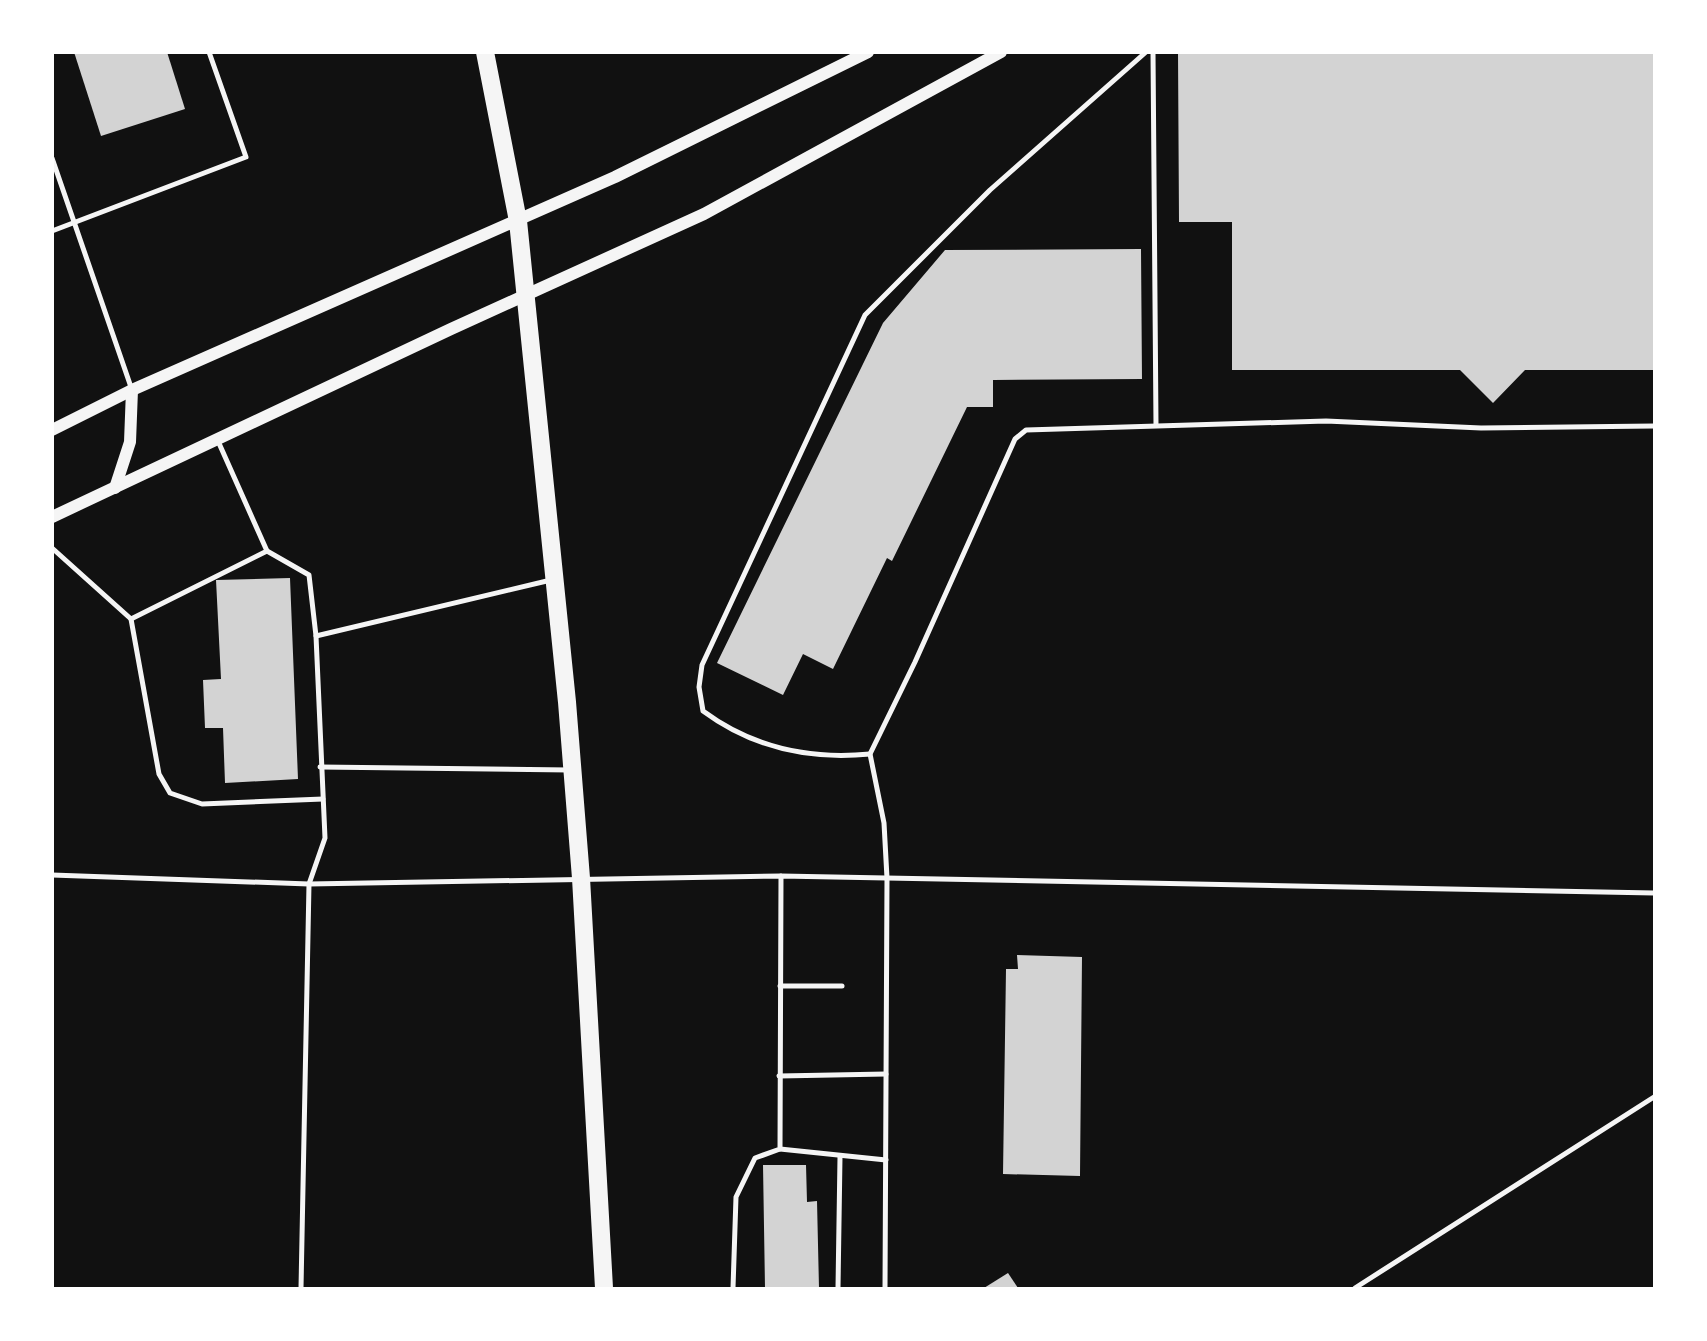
<svg xmlns="http://www.w3.org/2000/svg" width="1707" height="1341" font-family="'DejaVu Sans',sans-serif">
<style>
.building{fill:#d3d3d3}
.lines{fill:none;stroke-linecap:round;stroke-linejoin:round}
.service{stroke:#f5f5f5;stroke-width:5}
.tertiary{stroke:#f5f5f5;stroke-width:12}
.primary{stroke:#f5f5f5;stroke-width:18}
</style>
<rect width="100%" height="100%" fill="#111"/>
<g class="building">
<polygon points="74,52 167,52 185,109 101,136"/>
<polygon points="1178,52 1654,52 1654,370 1525,370 1493,403 1460,370 1232,370 1232,222 1179,222"/>
<polygon points="1141,249 1142,379 993,380 993,407 967,407 892,561 887,558 833,669 803,654 783,695 717,663 883,323 945,250"/>
<polygon points="290,578 298,779 225,783 223,728 205,728 203,680 221,679 216,580"/>
<polygon points="1017,955 1082,957 1080,1176 1003,1174 1006,969 1018,969"/>
<polygon points="763,1165 806,1165 807,1202 817,1201 819,1288 765,1288"/>
<polygon points="1008,1273 1018,1288 984,1288"/>
</g>
<g class="lines">
<g class="service">
<polyline points="1153,52 1156,425"/>
<polyline points="52,158 132,390"/>
<polyline points="52,231 246,157 209,52"/>
<polyline points="52,548 131,619 267,551 218,441"/>
<polyline points="267,551 309,575 316,636 325,838 309,884 301,1288"/>
<polyline points="131,619 159,774 170,793 202,804 323,799"/>
<polyline points="316,636 551,580"/>
<path d="M870 754C809 760 753 748 703 711L699 687 702 665 865 315 990 190 1146 52"/>
<polyline points="320,767 570,770"/>
<polyline points="52,875 309,884 781,876 1654,893"/>
<polyline points="780,986 842,986"/>
<polyline points="779,1076 886,1074"/>
<polyline points="780,1149 886,1160"/>
<polyline points="733,1288 736,1197 755,1158 780,1149 781,876"/>
<polyline points="838,1288 840,1157"/>
<polyline points="885,1288 887,878 884,823 870,754 915,662 1015,439 1026,430 1326,421 1481,428 1654,426"/>
<polyline points="1355,1288 1654,1097"/>
</g>
<g class="tertiary">
<polyline points="52,430 132,390 615,177 868,52"/>
<polyline points="115,488 130,442 132,390"/>
<polyline points="52,517 451,329 704,214 1001,52"/>
</g>
<polyline class="primary" points="485,52 518,221 567,702 581,878 604,1288"/>
</g>
<rect width="1707" height="1341" fill="none" stroke="#ffffff" stroke-width="108"/>
</svg>
